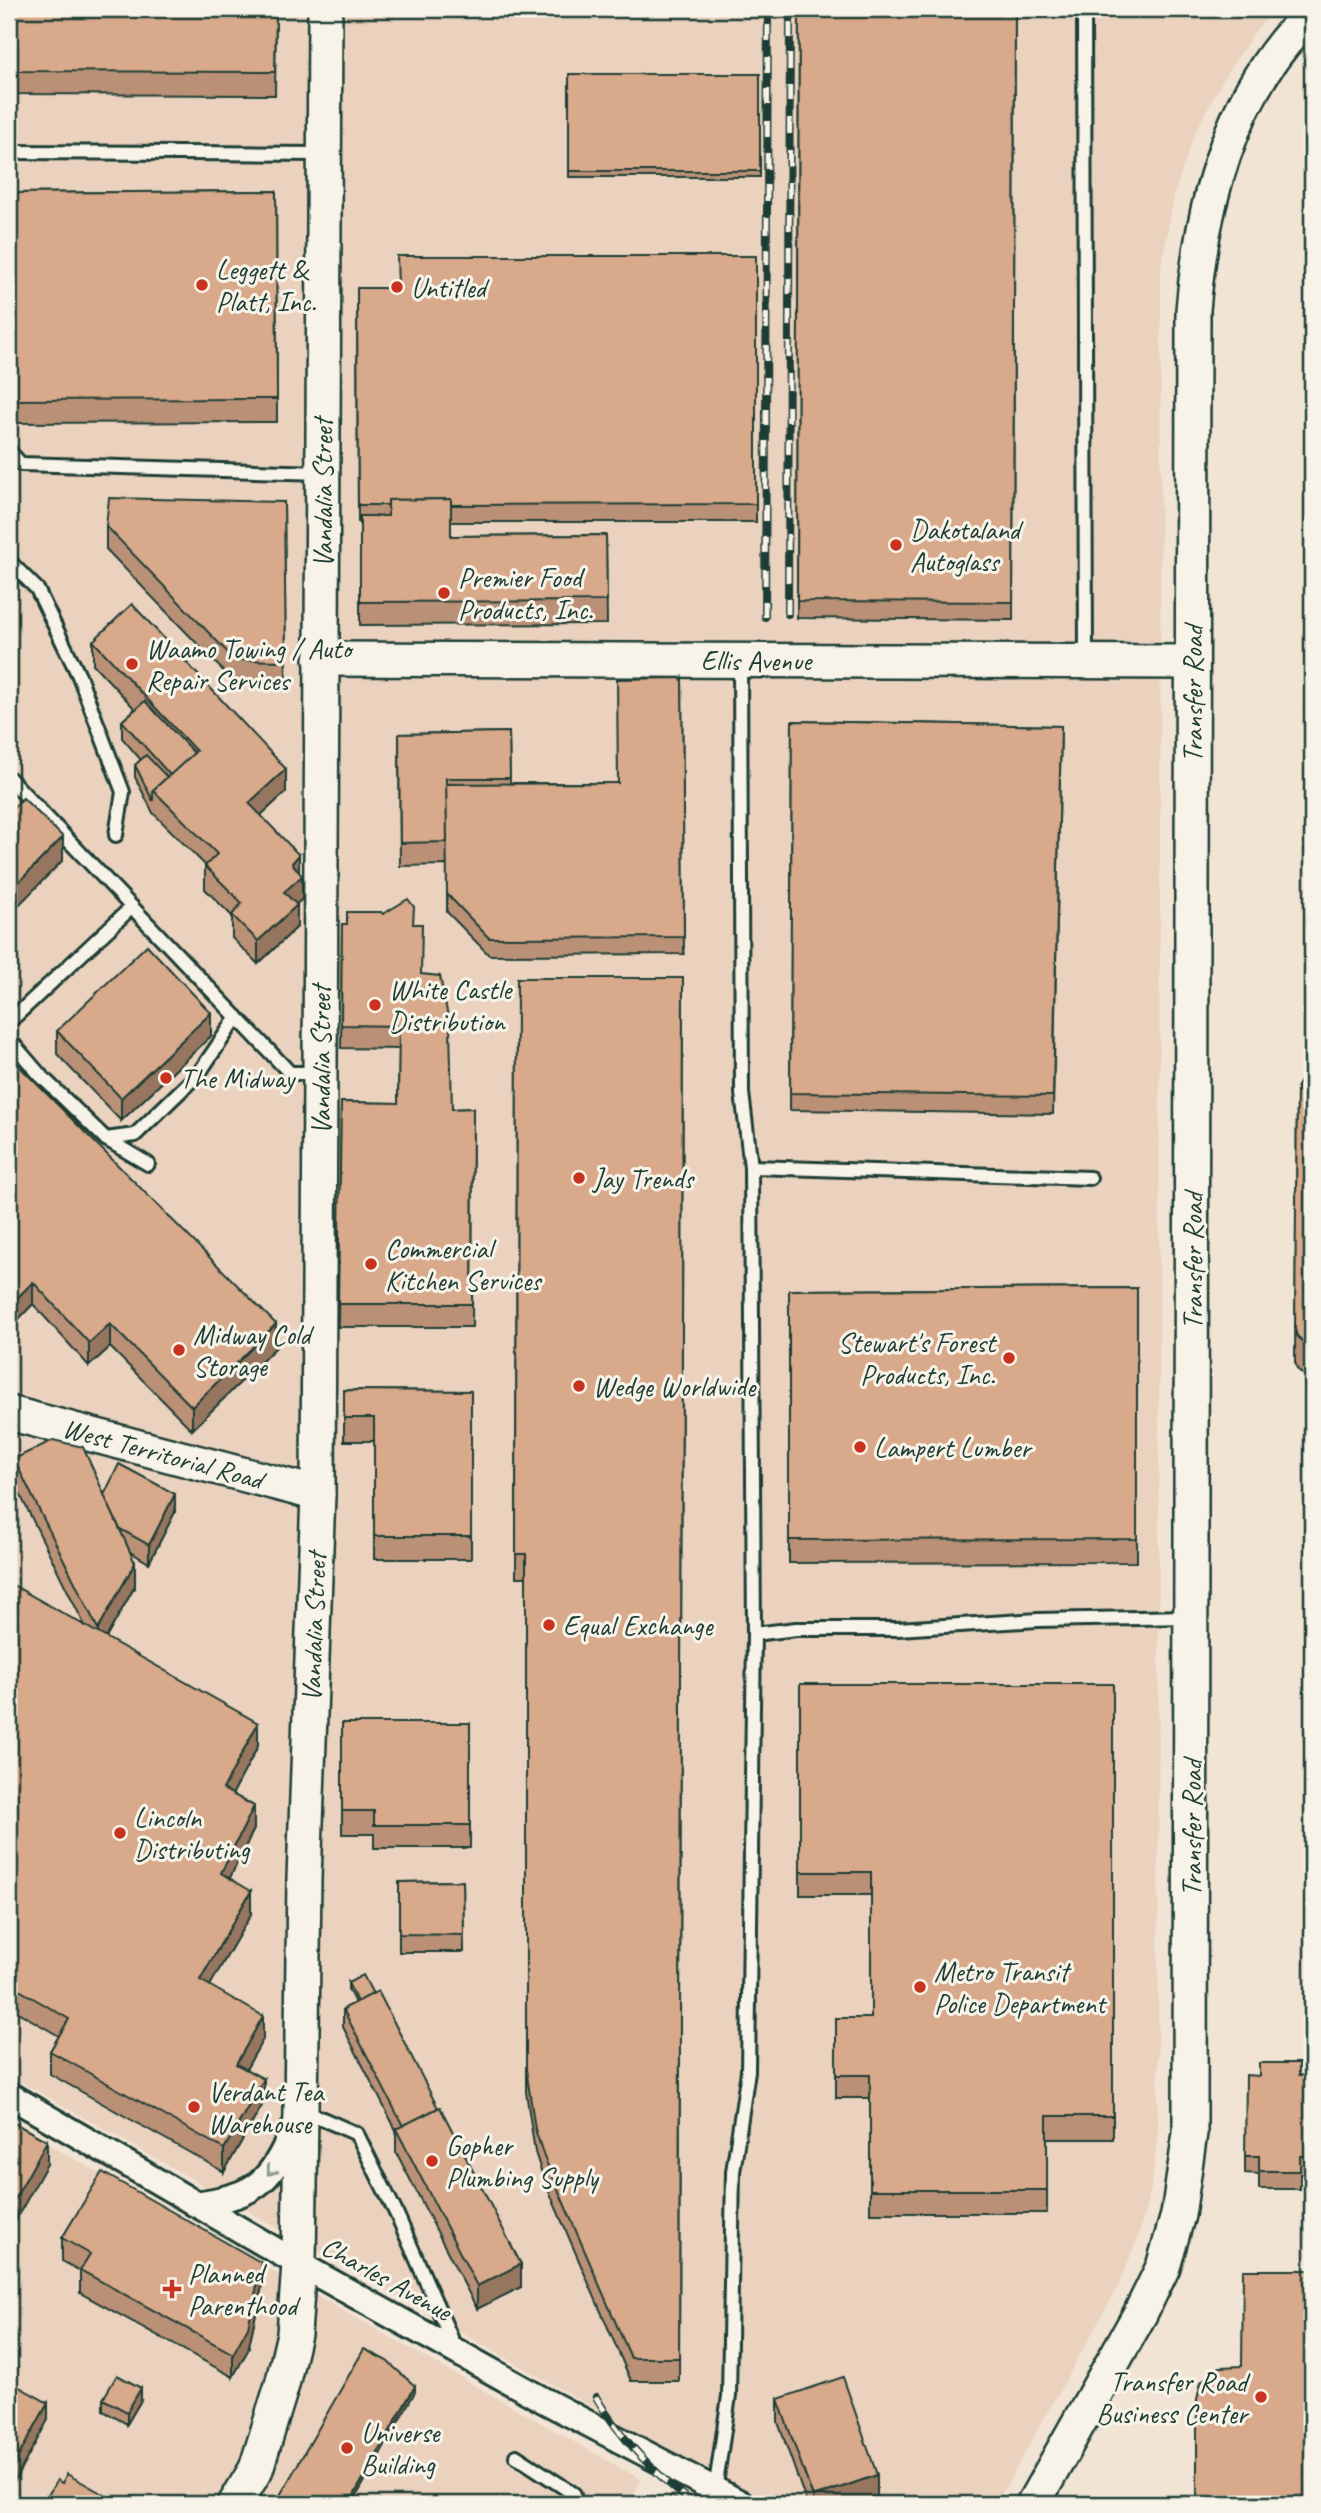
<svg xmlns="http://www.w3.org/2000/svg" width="1321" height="2513" font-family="Caveat,sans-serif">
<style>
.built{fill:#ead2be}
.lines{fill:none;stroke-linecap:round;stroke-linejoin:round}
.lane-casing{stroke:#1f3d34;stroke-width:18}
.street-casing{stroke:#1f3d34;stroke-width:30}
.secondary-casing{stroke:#1f3d34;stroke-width:38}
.lane{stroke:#f7f3e8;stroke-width:12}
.street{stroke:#f7f3e8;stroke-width:24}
.secondary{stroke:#f7f3e8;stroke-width:33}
.rail-casing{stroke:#1f3d34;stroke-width:8}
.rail{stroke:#f7f3e8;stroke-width:5;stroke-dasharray:16;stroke-linecap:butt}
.wall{fill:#ba9177;stroke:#1f3d34;stroke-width:2}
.shaded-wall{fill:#977661;stroke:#1f3d34;stroke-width:2}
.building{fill:#d8a98a;stroke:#1f3d34;stroke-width:2}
.oneway{stroke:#8b988e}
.poi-dot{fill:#c8321e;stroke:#f7f3e8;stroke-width:2.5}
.labels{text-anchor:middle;stroke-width:6;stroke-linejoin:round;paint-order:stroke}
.poi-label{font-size:28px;fill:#1f3d34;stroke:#f7f3e8;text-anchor:start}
.street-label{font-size:28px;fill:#1f3d34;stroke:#f7f3e8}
</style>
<rect width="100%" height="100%" fill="#f1e4d5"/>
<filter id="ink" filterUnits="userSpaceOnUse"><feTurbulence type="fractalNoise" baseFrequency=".0143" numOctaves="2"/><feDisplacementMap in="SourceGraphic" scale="14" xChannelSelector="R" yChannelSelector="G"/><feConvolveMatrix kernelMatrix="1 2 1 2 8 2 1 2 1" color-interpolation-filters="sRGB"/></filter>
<g filter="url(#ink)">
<g class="built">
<polygon points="9,9 1276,9 1256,30 1222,81 1193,137 1175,192 1161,267 1158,2133 1151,2189 1138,2237 1118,2287 996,2504 762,2504 9,2075"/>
<polygon points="9,2122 642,2480 634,2494 652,2504 9,2504"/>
</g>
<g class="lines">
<defs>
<g id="lane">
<polyline points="1084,9 1086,661"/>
<polyline points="9,152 324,154"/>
<polyline points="9,451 21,464 321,473"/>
<polyline points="9,561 37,589 79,676 123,792 116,835"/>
<polyline points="9,778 290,1073 319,1073"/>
<polyline points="9,1022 132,907"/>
<polyline points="9,1039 40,1075 106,1139 135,1135 199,1073 237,1017"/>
<polyline points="106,1139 148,1164"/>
<polyline points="751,1167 1090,1178"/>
<polyline points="754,1634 796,1629 898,1629 1038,1620 1188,1617"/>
<polyline points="302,2110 357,2134 398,2217 456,2349"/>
<polyline points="516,2456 574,2494"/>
<polyline points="715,2491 729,2396 733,2172 748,2071 754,1634 751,1167 742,1093 740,661"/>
</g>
<g id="street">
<polyline points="9,2095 299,2264 545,2401 742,2504"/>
<path d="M195 2204C262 2195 272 2179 297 2121"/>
</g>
<g id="secondary">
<polyline points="321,659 1192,662"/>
<polyline points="9,1413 318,1494"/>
<polyline points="235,2504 256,2469 282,2385 294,2334 299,2264 304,1879 318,1494 325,9"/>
<path d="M1033 2504 1140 2314 1163 2267 1178 2215 1190 2133 1193 310C1202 203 1231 88 1312 13"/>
</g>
</defs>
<use href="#lane" class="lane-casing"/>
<use href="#street" class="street-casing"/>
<use href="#secondary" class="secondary-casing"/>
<use href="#lane" class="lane"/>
<use href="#street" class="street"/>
<use href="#secondary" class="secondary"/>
<defs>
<g id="rail">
<polyline points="788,614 790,9"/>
<polyline points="765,617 768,9"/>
<path d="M596 2397C621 2440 655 2473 693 2504"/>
</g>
</defs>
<use href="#rail" class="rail-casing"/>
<use href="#rail" class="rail"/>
</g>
<g class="wall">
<polygon points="9,9 276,9 275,95 9,94"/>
<polygon points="799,9 1015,9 1013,620 797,618"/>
<rect x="569" y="74" width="191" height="103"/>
<polygon points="276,191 277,422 9,423 9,193"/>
<polygon points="756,256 756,522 451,522 451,536 606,535 607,624 360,625 360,522 358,522 357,288 398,288"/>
<polygon points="284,502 286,684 235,683 106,549 106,526"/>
<polygon points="93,641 286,792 261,815 299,872 302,899 296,904 297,927 258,964 232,938 232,916 205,889 205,865 153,813 135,777 135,765 141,760 122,738 122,721 135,709 93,664"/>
<polygon points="682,678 684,954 489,955 447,912 447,865 400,866 399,734 509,732 510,783 617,783"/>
<polygon points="792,721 1061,726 1053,1114 790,1110"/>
<polygon points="383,914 414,924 421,974 452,1109 473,1108 472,1327 338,1327 341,1102 398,1103 399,1049 341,1048 342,924 347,924"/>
<polygon points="517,978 683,978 679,2381 631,2381 544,2180 535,2152 526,2092 526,1577 516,1577"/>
<polygon points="57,1031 211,1036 121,1121 57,1054"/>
<polygon points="9,1056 276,1347 192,1430 110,1347 89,1366 33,1304 9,1329"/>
<polygon points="1312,1073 1312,1378 1307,1378 1297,1369 1295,1362 1297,1086"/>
<polygon points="1137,1288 1137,1562 789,1563 789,1290"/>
<polygon points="344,1390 471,1391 471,1559 374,1559 374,1441 344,1441"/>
<polygon points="14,1459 104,1495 175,1512 149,1563 130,1552 135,1586 106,1638 258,1746 232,1794 254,1829 229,1878 251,1914 210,1985 263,2039 246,2069 264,2102 224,2172 50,2074 50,2051 59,2036 9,2007 9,1583 85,1626 14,1482"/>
<polygon points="800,1684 1113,1684 1113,2139 1047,2139 1047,2213 870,2213 870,2098 836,2098 836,2018 871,2018 871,1895 800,1895"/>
<polygon points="342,1723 470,1723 470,1848 374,1848 374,1834 342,1834"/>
<polygon points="463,1881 464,1952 399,1952 399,1882"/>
<polygon points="348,1983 521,2287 477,2309 396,2152 396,2130 343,2027 343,2009 355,2003 348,1989"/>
<polygon points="1299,2075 1312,2075 1312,2174 1300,2174 1300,2189 1259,2189 1259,2174 1245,2173 1245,2156"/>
<polygon points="62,2238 262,2286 248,2350 233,2377 80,2293 80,2271 62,2261"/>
<polygon points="103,2399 141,2400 127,2424 103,2411"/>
<polygon points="778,2399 877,2498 860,2504 807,2504 778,2422"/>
</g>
<g class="shaded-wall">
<polygon points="286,769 286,792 249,826 249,803"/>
<polygon points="63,837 63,860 9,915 9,892"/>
<polygon points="299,855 299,878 302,876 302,899 284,915 284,892 292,863"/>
<polygon points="297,905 297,927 258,964 258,941"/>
<polygon points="211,1013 211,1036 121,1121 121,1098"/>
<polygon points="33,1282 33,1304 9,1329 9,1306"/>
<polygon points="110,1324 110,1347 89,1366 89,1343"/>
<polygon points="276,1324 276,1347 192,1430 192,1407"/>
<polygon points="175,1494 175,1512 149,1563 149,1545"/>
<polygon points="135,1563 135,1586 98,1652 98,1629"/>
<polygon points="258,1723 258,1746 223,1812 223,1789"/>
<polygon points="254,1806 254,1829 221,1896 221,1873"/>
<polygon points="251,1891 251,1914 200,2003 200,1980"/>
<polygon points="263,2016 263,2039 236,2087 236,2064"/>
<polygon points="264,2079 264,2102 224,2172 224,2149"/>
<polygon points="47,2141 47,2164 9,2232 9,2209"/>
<polygon points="262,2263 262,2286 248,2350 233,2377 233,2354"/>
<polygon points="521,2264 521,2287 477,2309 477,2286"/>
<polygon points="415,2386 415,2392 352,2504 349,2504"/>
<polygon points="141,2388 141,2400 127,2424 127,2412"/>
<polygon points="48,2403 48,2420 9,2491 9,2473"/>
<polygon points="877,2475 877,2498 860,2504 813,2504 813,2497"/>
</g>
<g class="building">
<polygon points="9,9 276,9 275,72 9,71"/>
<polygon points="799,9 1015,9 1013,602 797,601"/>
<rect x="569" y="74" width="191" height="97"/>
<polygon points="276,191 277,399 9,400 9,193"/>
<polygon points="397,256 756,256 756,504 451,505 451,499 388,500 388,505 358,505 357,288 398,288"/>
<polygon points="109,498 284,502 286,661 235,660 106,526"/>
<polygon points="451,499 451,536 606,535 607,601 360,602 360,516 388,516 388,500"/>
<polygon points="132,604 286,769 249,803 299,855 292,863 302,876 284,892 297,905 258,941 232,915 242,903 205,866 217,854 153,790 196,751 93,641"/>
<polygon points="682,678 684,937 489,938 447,894 446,784 618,783 617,679"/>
<polygon points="145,701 194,753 170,775 122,721"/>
<polygon points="792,721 1061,726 1053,1096 790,1093"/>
<polygon points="509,732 510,778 446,778 447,842 400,843 399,734"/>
<polygon points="146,755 167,777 153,790 153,801 135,765"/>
<polygon points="23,798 63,837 9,892 9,812"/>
<polygon points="408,899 414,907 413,924 422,924 421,974 440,976 450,1027 452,1109 473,1108 472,1304 338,1304 341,1102 398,1103 399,1026 341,1025 342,924 347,924 347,912 381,912 383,914"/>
<polygon points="147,945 211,1013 121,1098 57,1031"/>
<polygon points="517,978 683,978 679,2358 631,2358 544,2157 535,2129 526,2069 526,1554 516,1554"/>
<polygon points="9,1056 276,1324 192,1407 110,1324 89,1343 33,1282 9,1306"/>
<polygon points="1312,1073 1312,1345 1307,1345 1297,1336 1295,1329 1297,1086 1303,1076"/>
<polygon points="1137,1288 1137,1539 789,1540 789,1290"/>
<polygon points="344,1390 471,1391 471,1536 374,1536 374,1418 344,1418"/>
<polygon points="53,1440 83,1447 135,1563 98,1629 14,1459"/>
<polygon points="119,1464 175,1494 149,1545 120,1529 104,1495"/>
<polygon points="9,1583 258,1723 223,1789 254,1806 221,1873 251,1891 200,1980 263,2016 236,2064 264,2079 224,2149 50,2051 69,2019 9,1984"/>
<polygon points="800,1684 1113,1684 1113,2116 1047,2116 1047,2190 870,2190 870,2075 836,2075 836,2018 871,2018 871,1872 800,1872"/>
<polygon points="342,1723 470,1723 470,1825 374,1825 374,1811 342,1811"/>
<polygon points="463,1881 464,1935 399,1934 399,1882"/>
<polygon points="363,1975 373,1994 357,2002 348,1983"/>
<polygon points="378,1991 438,2108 403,2126 343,2009"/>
<polygon points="1259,2063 1299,2063 1299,2075 1312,2075 1312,2156 1300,2156 1300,2171 1259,2171 1259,2156 1245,2156 1246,2075 1259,2076"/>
<polygon points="440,2107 521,2264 477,2286 396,2129"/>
<polygon points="9,2120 47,2141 9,2209"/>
<polygon points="102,2172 262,2263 248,2327 233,2354 80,2270 90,2254 62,2238"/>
<polygon points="1243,2270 1312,2270 1312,2504 1197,2504 1197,2399 1201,2382 1213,2371 1220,2367 1242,2366"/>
<polygon points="364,2349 387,2361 415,2386 349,2504 275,2504"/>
<polygon points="117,2375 141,2388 127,2412 103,2399"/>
<polygon points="843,2377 877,2475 813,2497 778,2399"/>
<polygon points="12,2383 48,2403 9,2473 9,2389"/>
<polygon points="67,2474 121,2504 43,2504 57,2480 62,2483"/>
<polygon points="671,2496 685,2504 666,2504"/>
</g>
<defs><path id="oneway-chevron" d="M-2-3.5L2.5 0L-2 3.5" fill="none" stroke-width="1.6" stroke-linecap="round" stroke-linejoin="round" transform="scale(1.75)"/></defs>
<use class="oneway" href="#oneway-chevron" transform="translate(271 2171) rotate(128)"/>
</g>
<g class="poi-dot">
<circle cx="202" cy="285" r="7"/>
<circle cx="397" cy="287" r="7"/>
<circle cx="896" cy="545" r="7"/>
<circle cx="444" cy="593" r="7"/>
<circle cx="132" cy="664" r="7"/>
<circle cx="375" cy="1005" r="7"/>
<circle cx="166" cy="1078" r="7"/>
<circle cx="579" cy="1178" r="7"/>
<circle cx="371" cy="1264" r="7"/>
<circle cx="179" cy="1350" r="7"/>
<circle cx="1009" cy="1358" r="7"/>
<circle cx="579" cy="1386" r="7"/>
<circle cx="860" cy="1447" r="7"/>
<circle cx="549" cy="1625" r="7"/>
<circle cx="120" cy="1833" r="7"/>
<circle cx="920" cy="1987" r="7"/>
<circle cx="194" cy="2107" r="7"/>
<circle cx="432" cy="2161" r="7"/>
<path d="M168.5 2278.5h7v7h7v7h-7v7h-7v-7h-7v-7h7z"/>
<circle cx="1261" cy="2397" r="7"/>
<circle cx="347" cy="2448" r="7"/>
</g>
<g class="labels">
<g class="poi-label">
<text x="216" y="279">Leggett &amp;<tspan x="216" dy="32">Platt, Inc.</tspan></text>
<text x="411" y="297">Untitled</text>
<text x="910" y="539">Dakotaland<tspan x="910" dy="32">Autoglass</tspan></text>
<text x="458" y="587">Premier Food<tspan x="458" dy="32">Products, Inc.</tspan></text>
<text x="146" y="658">Waamo Towing / Auto<tspan x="146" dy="32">Repair Services</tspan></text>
<text x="389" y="999">White Castle<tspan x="389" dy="32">Distribution</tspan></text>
<text x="180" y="1088">The Midway</text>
<text x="593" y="1188">Jay Trends</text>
<text x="385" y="1258">Commercial<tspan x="385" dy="32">Kitchen Services</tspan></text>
<text x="193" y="1344">Midway Cold<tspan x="193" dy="32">Storage</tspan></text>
<text x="995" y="1352" text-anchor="end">Stewart's Forest<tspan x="995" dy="32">Products, Inc.</tspan></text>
<text x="593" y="1396">Wedge Worldwide</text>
<text x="874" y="1457">Lampert Lumber</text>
<text x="563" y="1635">Equal Exchange</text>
<text x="134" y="1827">Lincoln<tspan x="134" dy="32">Distributing</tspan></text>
<text x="934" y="1981">Metro Transit<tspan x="934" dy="32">Police Department</tspan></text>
<text x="208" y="2101">Verdant Tea<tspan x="208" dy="32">Warehouse</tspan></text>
<text x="446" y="2155">Gopher<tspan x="446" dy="32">Plumbing Supply</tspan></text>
<text x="188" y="2283">Planned<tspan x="188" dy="32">Parenthood</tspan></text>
<text x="1247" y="2391" text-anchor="end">Transfer Road<tspan x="1247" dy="32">Business Center</tspan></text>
<text x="361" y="2442">Universe<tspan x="361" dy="32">Building</tspan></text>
</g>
<g class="street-label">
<text transform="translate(322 493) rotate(-90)" y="10">Vandalia Street</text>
<text x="756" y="670">Ellis Avenue</text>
<text transform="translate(1192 694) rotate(-90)" y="10">Transfer Road</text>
<text transform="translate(320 1060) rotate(-90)" y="10">Vandalia Street</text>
<text transform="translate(1192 1261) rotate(-90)" y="10">Transfer Road</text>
<text transform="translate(163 1453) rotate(15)" y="10">West Territorial Road</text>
<text transform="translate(313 1627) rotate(-88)" y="10">Vandalia Street</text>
<text transform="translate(1191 1828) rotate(-90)" y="10">Transfer Road</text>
<text transform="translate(387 2278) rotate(29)" y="10">Charles Avenue</text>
</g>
</g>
<rect width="1321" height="2513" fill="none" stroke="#f7f3e8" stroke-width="35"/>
<rect x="18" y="18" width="1286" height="2478" fill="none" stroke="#1f3d34" stroke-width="2.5" filter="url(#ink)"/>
</svg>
